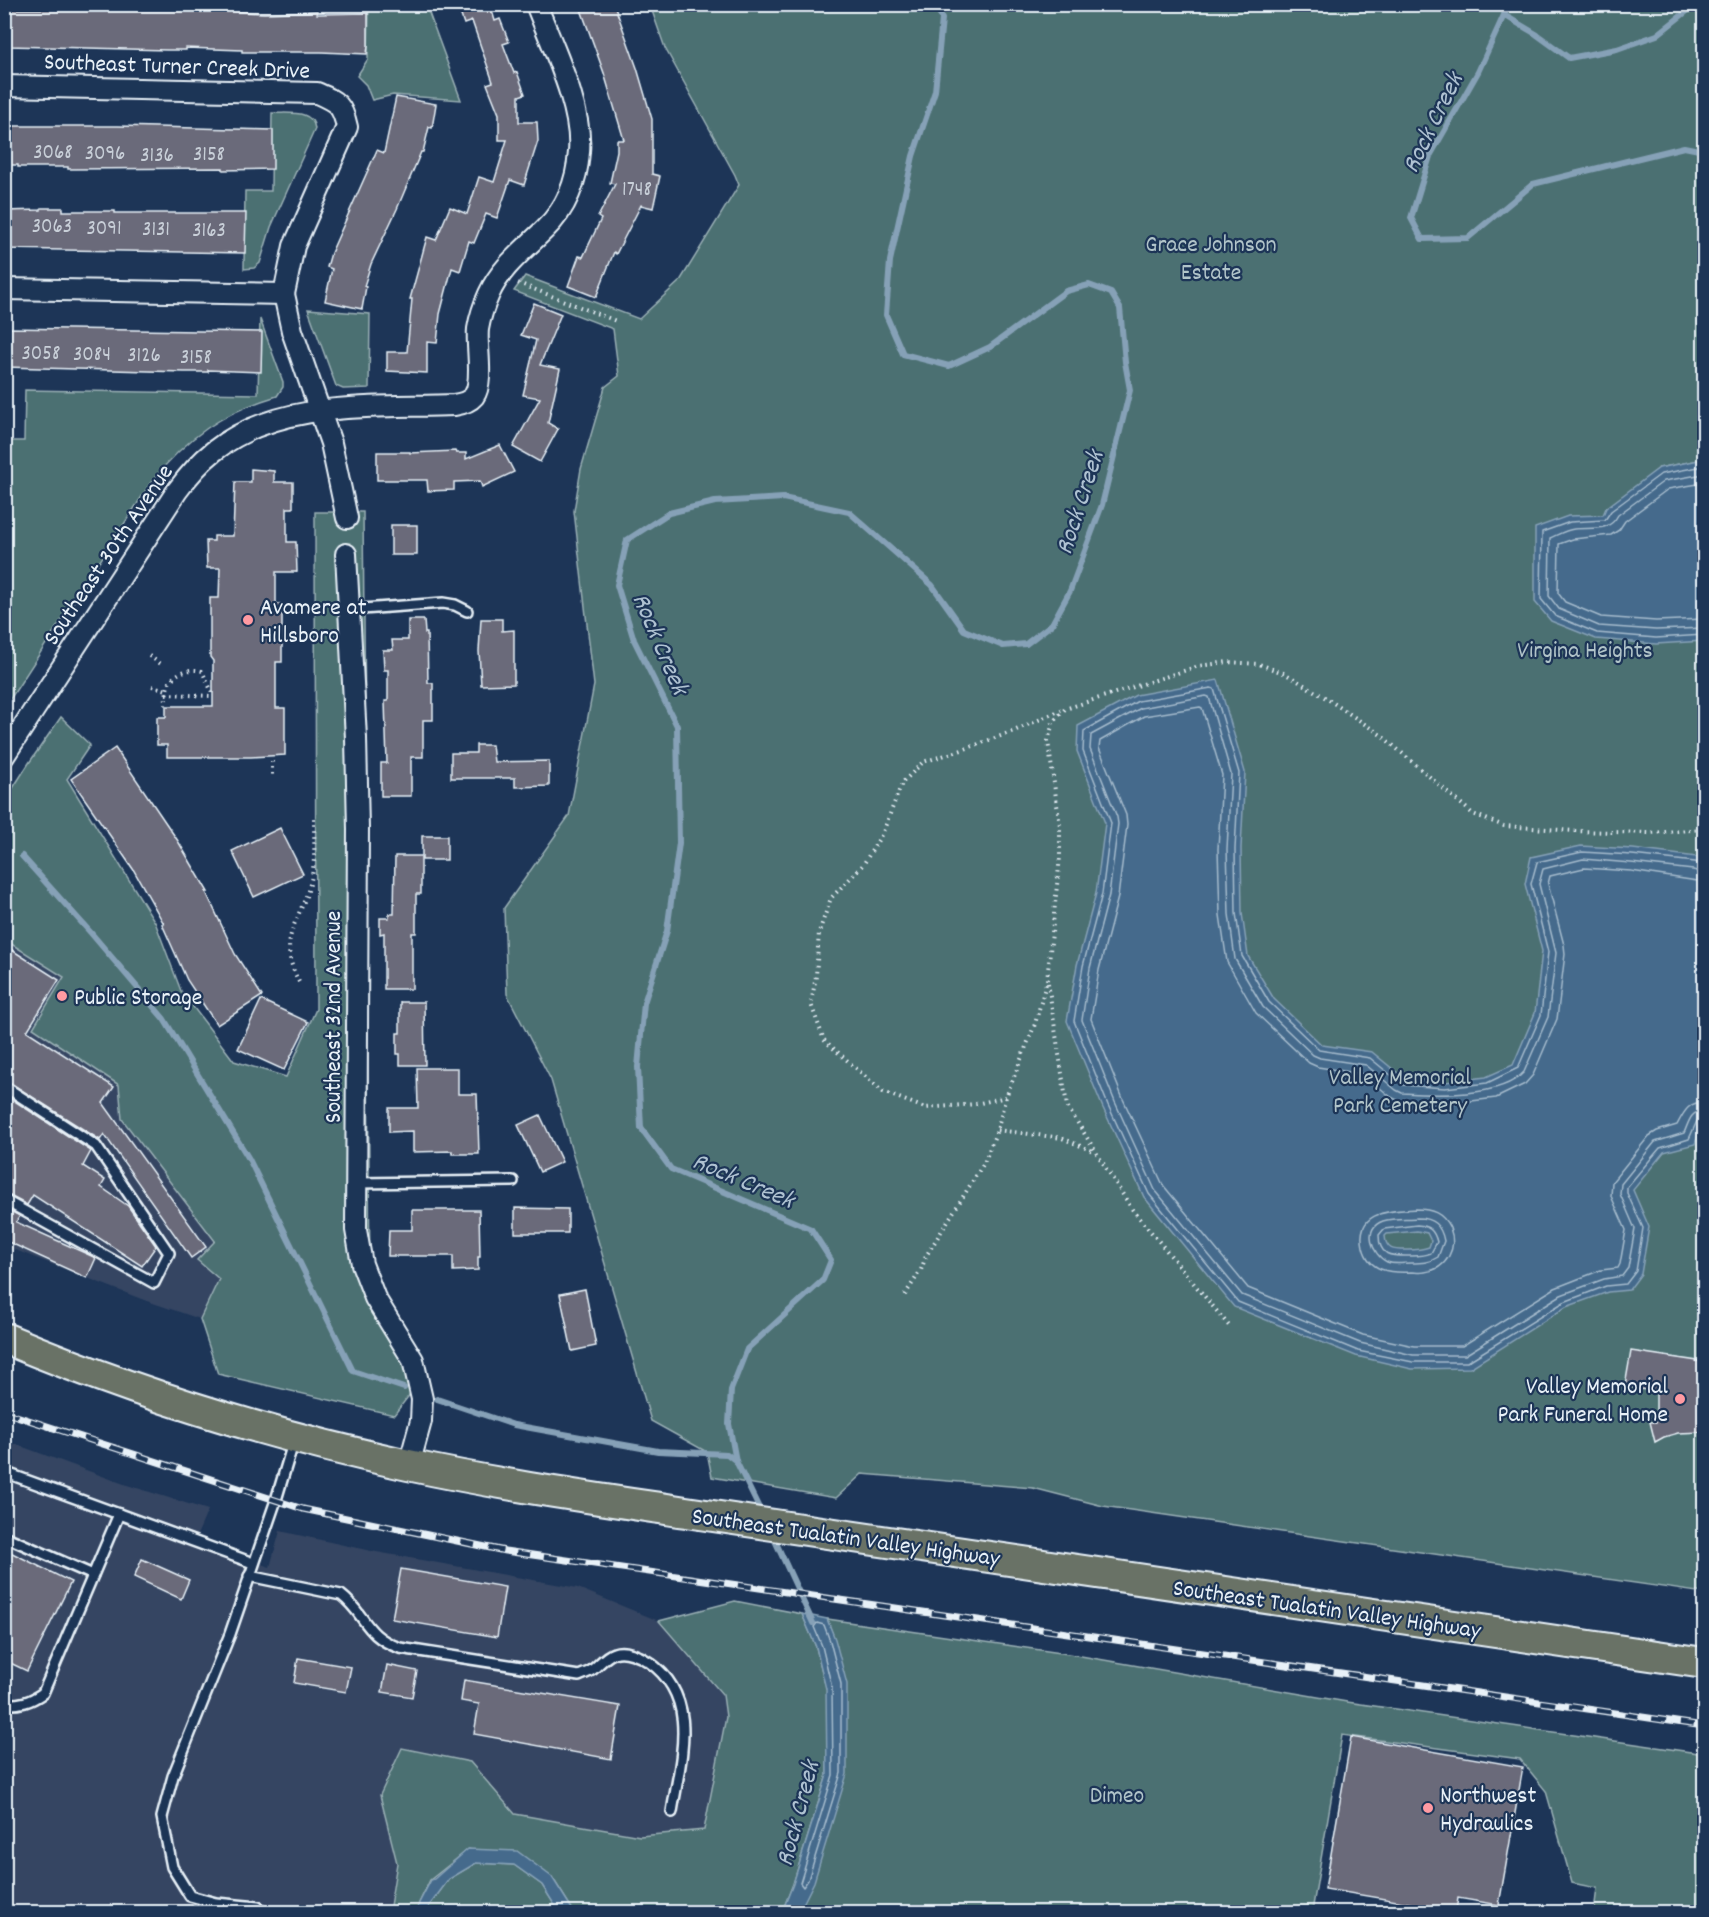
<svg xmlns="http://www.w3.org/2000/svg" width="1709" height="1917" font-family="Dekko,sans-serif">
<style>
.built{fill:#344562}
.green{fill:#4b6f72;stroke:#9ab0b5;stroke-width:1.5}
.water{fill:#446b8c;stroke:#86a1b7;stroke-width:1.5;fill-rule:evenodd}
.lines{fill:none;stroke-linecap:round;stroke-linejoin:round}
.shore{stroke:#a6bbcd;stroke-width:1.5}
.stream{stroke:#86a1b7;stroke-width:6}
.building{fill:#6a6a7a;stroke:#e8f1f8;stroke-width:1.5}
.lane-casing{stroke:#e8f1f8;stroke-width:14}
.street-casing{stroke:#e8f1f8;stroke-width:24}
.primary-casing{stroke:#e8f1f8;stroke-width:34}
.path{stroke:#e8f1f8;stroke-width:4;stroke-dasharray:1.5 4.5;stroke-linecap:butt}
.lane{stroke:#1d3557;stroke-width:9}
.street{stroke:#1d3557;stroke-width:20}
.primary{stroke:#697266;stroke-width:30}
.rail-casing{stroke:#e8f1f8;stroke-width:7}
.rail{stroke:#1d3557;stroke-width:4.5;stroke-dasharray:14;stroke-linecap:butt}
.poi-dot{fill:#ff9aa2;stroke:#1d3557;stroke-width:2}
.labels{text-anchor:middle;stroke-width:4.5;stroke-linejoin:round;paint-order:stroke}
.number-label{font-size:21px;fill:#c8cfd8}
.street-label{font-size:24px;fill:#e8f1f8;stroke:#1d3557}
.park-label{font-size:24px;fill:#b1c4c9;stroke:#1d3557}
.poi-label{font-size:24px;fill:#e8f1f8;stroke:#1d3557;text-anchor:start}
.water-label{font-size:26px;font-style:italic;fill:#afc2d2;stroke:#1d3557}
</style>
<rect width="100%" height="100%" fill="#1d3557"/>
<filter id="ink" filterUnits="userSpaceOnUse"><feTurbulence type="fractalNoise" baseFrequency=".0167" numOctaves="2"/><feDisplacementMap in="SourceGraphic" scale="12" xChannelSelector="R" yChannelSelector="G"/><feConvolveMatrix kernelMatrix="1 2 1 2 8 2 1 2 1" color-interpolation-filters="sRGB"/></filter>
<g filter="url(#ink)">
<g class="built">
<polygon points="4,820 251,1235 200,1319 144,1300 5,1246"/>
<polygon points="4,1440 124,1484 208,1510 194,1542 270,1567 280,1531 371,1551 578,1588 659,1621 723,1695 726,1717 704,1830 640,1836 515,1814 470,1762 380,1795 397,1863 389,1912 5,1912"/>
</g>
<g class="green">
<polygon points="369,5 426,5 461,100 393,95 372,100 366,85 357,76 368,59"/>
<polygon points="650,5 1704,5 1704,460 1699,460 1659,468 1704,507 1704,1593 1103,1506 1033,1488 862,1474 836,1498 712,1477 707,1452 651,1421 551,1080 507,994 504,908 569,816 594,685 574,511 581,469 605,387 619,376 613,329 514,291 525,276 639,319 680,281 739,185 735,175 665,48"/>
<path d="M272 113C289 114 313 109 315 129L271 227 260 263 254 268 244 269 245 191H271Z"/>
<polygon points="308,309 370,314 369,388 343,389 336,386"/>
<path d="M260 319 283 382V387L277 396C223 412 187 437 152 481L5 707V441H24L25 390 258 394Z"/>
<polygon points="315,512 363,512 370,1278 421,1380 394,1415 218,1374 200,1319 219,1279 197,1260 215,1241 122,1119 119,1085 33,1028 64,977 5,940 4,802 29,763 61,717 90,745 67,779 155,922 181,991 234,1061 286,1077 316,1009"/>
<polygon points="735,1601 802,1614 816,1647 824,1680 837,1647 827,1619 1075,1655 1347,1702 1704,1754 1704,1912 1594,1912 1597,1888 1572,1883 1546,1791 1520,1759 1342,1735 1312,1912 785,1912 832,1796 827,1721 827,1775 793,1884 782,1912 574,1912 552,1877 469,1849 430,1880 419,1903 417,1912 389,1912 397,1863 380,1795 402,1748 470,1762 515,1814 640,1836 704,1830 726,1717 723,1695 659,1621"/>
<polygon points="476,1863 514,1865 542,1885 559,1912 428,1912 429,1906 449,1879"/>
</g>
<g class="water">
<polygon points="1699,460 1704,460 1704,641 1656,644 1596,639 1551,621 1535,602 1535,528 1568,516 1603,515 1606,508 1659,468"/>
<path d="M1218 680 1245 772 1241 848 1242 913 1248 956 1274 999 1322 1045 1372 1052 1405 1079 1445 1082 1486 1077 1513 1065 1535 1013 1542 951 1525 884 1531 857 1581 846 1633 849 1697 857 1704 860V1117L1695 1144 1664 1152 1633 1190 1649 1227 1641 1274 1629 1290 1608 1292 1566 1307 1470 1368 1412 1369 1356 1356 1234 1307 1144 1197 1103 1108 1067 1021 1077 965 1096 893 1105 823 1077 751 1078 726 1136 695ZM1417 1231 1427 1233 1431 1241 1429 1247C1421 1250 1415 1250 1408 1250 1395 1250 1386 1251 1385 1236L1387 1234Z"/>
<polygon points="802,1614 827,1619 835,1639 847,1684 847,1774 814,1882 799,1912 782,1912 793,1884 827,1775 826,1689 816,1647"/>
<polygon points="468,1849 517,1851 552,1877 574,1912 559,1912 542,1885 514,1865 476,1863 449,1879 429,1906 428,1912 417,1912 419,1903 431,1880 434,1879"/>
</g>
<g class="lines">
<g class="shore">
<polyline points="1704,466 1661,474 1611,511 1605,520 1570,522 1542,532 1541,599 1555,616 1597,633 1656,638 1704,635"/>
<path d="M1704 474 1664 481 1618 515C1609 533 1591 527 1574 529 1566 530 1557 535 1550 538L1549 596 1559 609 1599 626 1656 630 1704 628"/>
<polyline points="1704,483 1668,489 1625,521 1619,530 1611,535 1573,539 1559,544 1558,593 1565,602 1601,617 1656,621 1704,619"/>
<polyline points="1704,865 1695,862 1632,855 1582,852 1537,862 1531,884 1548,952 1541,1015 1518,1068 1487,1083 1445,1088 1403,1085 1370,1058 1319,1050 1269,1002 1242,956 1236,913 1235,849 1239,773 1214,689 1211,688 1138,701 1084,731 1083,751 1111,823 1102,894 1083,966 1074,1021 1108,1105 1149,1194 1238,1302 1358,1351 1413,1362 1467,1362 1564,1302 1606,1286 1626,1284 1636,1271 1643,1228 1627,1193 1627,1187 1660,1148 1689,1139 1697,1121 1704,1118"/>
<path d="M1704 873 1693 870 1631 863 1583 859 1543 869 1539 884 1556 953 1548 1017 1524 1072C1501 1098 1435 1095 1402 1093L1396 1090 1366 1065 1320 1058 1313 1055 1263 1007 1235 959 1229 914 1227 849 1231 774 1209 697 1206 696 1141 708 1091 735 1090 749 1117 817 1118 824 1109 895 1090 968 1082 1020 1115 1102 1155 1190 1242 1295 1360 1343 1413 1355H1465L1561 1295 1604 1279 1622 1276 1628 1268 1635 1229 1620 1194 1621 1184 1655 1142 1684 1133C1689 1122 1690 1111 1704 1111"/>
<path d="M1704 882 1631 871 1584 868 1550 876 1548 884 1564 945 1565 954 1557 1019 1533 1075 1525 1084 1496 1098 1447 1104 1401 1102 1391 1097 1363 1074 1318 1067 1309 1063 1256 1013 1227 962 1220 915 1218 849 1222 775 1202 708 1200 707 1144 716 1100 741 1099 748 1126 815 1127 825 1118 897 1099 970 1091 1019 1123 1099 1163 1185 1248 1288 1363 1335 1414 1346H1462L1555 1288 1601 1270 1618 1268 1620 1264 1626 1230 1611 1196 1612 1182 1649 1136 1657 1131 1677 1125C1684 1112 1688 1102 1704 1102"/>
<path d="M1416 1209C1432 1209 1443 1213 1450 1228 1458 1248 1447 1269 1425 1272 1420 1273 1415 1272 1411 1272 1390 1273 1369 1272 1363 1247 1355 1210 1391 1211 1416 1209Z"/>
<path d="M1417 1218C1433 1218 1441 1225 1444 1241L1438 1257C1429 1263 1421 1263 1411 1263 1403 1263 1395 1265 1387 1262 1372 1255 1362 1228 1383 1221 1393 1218 1406 1219 1417 1218Z"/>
<path d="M1417 1225C1429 1226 1434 1230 1437 1242L1431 1253C1424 1256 1419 1256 1411 1256 1393 1256 1379 1258 1379 1235L1384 1229Z"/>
<polygon points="817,1623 824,1625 830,1641 841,1684 841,1773 808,1880 803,1887 800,1883 833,1775 832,1688 822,1646 814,1627"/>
</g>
<g class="stream">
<polyline points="1509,4 1478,72 1430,156 1411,218 1422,239 1468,238 1533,184 1684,147 1704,151"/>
<polyline points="1504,15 1536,34 1569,58 1617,49 1657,35 1691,8 1692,4"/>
<polyline points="22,856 91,933 164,1019 249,1159 353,1371 404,1388"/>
<polyline points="437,1399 514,1425 658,1451 727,1454 736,1461"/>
<polyline points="762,1514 736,1461 729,1424 731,1390 747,1349 823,1280 831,1260 811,1229 671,1169 641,1128 638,1067 644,1003 667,931 679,843 677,726 634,640 617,585 627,540 669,513 715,502 783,498 849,512 932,585 964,630 1003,646 1026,644 1052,624 1070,591 1102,505 1130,390 1125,362 1120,308 1111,293 1089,285 1066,291 990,347 949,366 903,354 886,315 890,261 913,156 935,91 942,19 936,4"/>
<polyline points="772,1534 813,1623"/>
</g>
</g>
<g class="building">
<polygon points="457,4 490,4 495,21 500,19 509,42 503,44 514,73 517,72 525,94 519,96 519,122 537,122 538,141 524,185 510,180 497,218 486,214 474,243 469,241 460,271 452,268 440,314 437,343 427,342 427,373 387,371 387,352 407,352 412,299 410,299 427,237 436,240 450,207 467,214 479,177 494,182 507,140 499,140 499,114 487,84 493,82 472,21 464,24"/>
<polygon points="579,4 614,4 637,68 652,119 652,174 660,176 653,208 641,205 616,254 614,252 596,297 568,286 579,256 583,257 601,219 598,217 615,184 610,183 617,151 617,140 624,140 604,73"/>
<polygon points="9,9 108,9 135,10 192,9 264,13 317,11 317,14 368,13 368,45 367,54 321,52 242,52 242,50 186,48 186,50 167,50 9,46"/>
<polygon points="396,97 436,104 432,128 429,127 423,152 421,152 397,209 371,264 364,286 366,287 362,309 325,301 332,269 327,267 331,253 377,150 384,153"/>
<polygon points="4,126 118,126 273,130 273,169 223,170 223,168 68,169 68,167 18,167 18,165 4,165"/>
<polygon points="41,208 63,208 63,211 115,211 115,213 246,213 245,253 4,249 4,211 41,210"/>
<polygon points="534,303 561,314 540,365 560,369 548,423 558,429 540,462 513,447 540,398 523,395 536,340 521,335"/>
<polygon points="6,328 262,332 261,372 208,370 208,372 184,372 5,367"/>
<polygon points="500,445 514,472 482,487 480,481 454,482 454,490 428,491 427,480 377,480 377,452 410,452 410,453 455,451 456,453 466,453 466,459"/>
<polygon points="251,469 274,471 274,482 293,482 293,508 287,508 287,542 296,542 297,572 276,572 276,604 282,604 282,662 276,662 276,708 285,708 285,755 251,757 167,757 167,745 157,745 157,717 166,717 166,706 213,706 213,661 210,657 210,598 219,598 220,568 207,568 206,541 214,541 214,536 233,536 235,482 251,482"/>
<rect x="391" y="525" width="26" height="30"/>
<polygon points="481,619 502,619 502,631 514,630 514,684 481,685 479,651"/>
<polygon points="408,620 424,620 425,633 427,633 428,683 433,683 433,720 423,720 423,757 411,757 411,796 381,796 381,763 387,763 385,701 388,701 388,670 384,670 383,650 393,650 392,640 408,640"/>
<polygon points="476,745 492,745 494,762 549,761 549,786 515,787 515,778 451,778 451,753 476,753"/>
<polygon points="115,748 178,841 208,892 206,892 235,954 262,996 217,1025 187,980 162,924 164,924 133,869 71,779"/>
<polygon points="280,828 303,874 254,897 232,851"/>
<rect x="422" y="836" width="25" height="24"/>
<polygon points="395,856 421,856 421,894 416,894 416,933 412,933 412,989 384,989 384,933 380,934 380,918 389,918 389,914 394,914"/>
<polygon points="4,945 59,980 27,1031 114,1087 103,1103 206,1247 191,1258 104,1134 100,1140 4,1079"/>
<polygon points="261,1000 308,1022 284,1070 238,1049"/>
<polygon points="400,1002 424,1002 425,1065 400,1065 400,1054 397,1054 397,1033 400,1033"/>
<polygon points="417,1068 458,1068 458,1094 477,1094 479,1154 452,1154 452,1151 413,1152 413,1131 389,1132 389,1108 418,1108"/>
<polygon points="4,1094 91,1151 83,1166 105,1180 101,1187 128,1206 156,1246 142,1266 33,1195 27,1205 4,1193"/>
<polygon points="540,1115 562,1162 540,1172 518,1125"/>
<polygon points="4,1208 20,1216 16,1222 96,1258 87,1278 4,1240"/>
<polygon points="515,1208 568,1209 568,1233 515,1233"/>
<polygon points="412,1210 479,1210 480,1257 478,1257 478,1270 453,1271 453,1256 388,1256 389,1230 412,1230"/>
<polygon points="585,1289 596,1346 572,1351 560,1294"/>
<polygon points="1631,1351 1704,1362 1704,1432 1678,1433 1664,1437 1655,1442 1650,1422 1656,1422 1656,1392 1625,1386"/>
<polygon points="4,1549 71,1582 27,1671 4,1660"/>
<polygon points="142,1559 189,1580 181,1599 134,1577"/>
<polygon points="401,1569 505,1587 497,1637 392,1619"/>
<polygon points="298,1658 351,1667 346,1692 294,1683"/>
<polygon points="387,1665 417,1671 412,1697 382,1692"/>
<polygon points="464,1680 620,1706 611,1759 474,1734 479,1704 461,1701"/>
<polygon points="1351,1737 1523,1767 1499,1905 1458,1898 1456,1911 1325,1889"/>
</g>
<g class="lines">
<defs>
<g id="lane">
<polyline points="349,610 443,603 455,605 467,611"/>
<polyline points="4,1086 96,1146 169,1253 154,1283 4,1200"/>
<polyline points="357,1183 513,1181"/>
<polyline points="4,1472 253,1563"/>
<polyline points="4,1536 93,1575"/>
<path d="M249 1576 341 1595C366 1614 364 1636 400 1648L579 1676C583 1674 588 1673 592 1670 599 1665 605 1656 614 1653 625 1649 640 1656 649 1662 701 1698 680 1760 672 1812"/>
<path d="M4 1704C20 1705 30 1702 43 1693L119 1514"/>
<polyline points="258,1907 216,1903 190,1896 172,1867 162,1817 173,1776 230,1634 276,1500 294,1440"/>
</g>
<g id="street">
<path d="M4 86 317 93C337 102 342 104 347 127L294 246 284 294 292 331 331 443 347 518"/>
<polyline points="4,289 284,294"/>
<polyline points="346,554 356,738 358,829 356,1230 362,1264 375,1298 413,1360 422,1399 421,1421 409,1465"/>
<path d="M4 756 177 491C188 476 200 462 214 451 280 399 375 408 454 405 461 404 469 402 474 396 484 382 476 346 478 329 480 317 484 305 489 294 501 267 524 250 545 229 566 209 577 181 579 152 583 108 552 46 536 4"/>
</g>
<path id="primary" d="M4 1338C135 1393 270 1435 408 1465 500 1485 593 1498 686 1512L1704 1663"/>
</defs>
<use href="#lane" class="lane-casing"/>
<use href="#street" class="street-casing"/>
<use href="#primary" class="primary-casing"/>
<g class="path">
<polyline points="518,283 616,321"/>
<polyline points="149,656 161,664"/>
<polyline points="152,686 167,690 165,705"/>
<path d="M166 694 211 696V690L202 671C187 667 170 674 167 690"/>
<polyline points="272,761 272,776"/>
<path d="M299 982C276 938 299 924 310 884 316 863 314 840 314 818"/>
<polyline points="1048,983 1067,1106 1132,1209 1230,1327"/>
<polyline points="1006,1097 976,1104 925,1108 883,1092 824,1040 811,1004 816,976 819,932 831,898 863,865 883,832 902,783 923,762 965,749 1014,731 1061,710"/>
<polyline points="997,1130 1062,1138 1095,1152"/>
<polyline points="905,1295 921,1270 926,1256 984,1163 997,1130 1006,1097 1035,1024 1047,980 1060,857 1060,826 1048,741 1053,722 1065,709 1199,666 1228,662 1259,664 1286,674 1326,698 1381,735 1473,814 1504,826 1575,831 1651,833 1704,829"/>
</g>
<use href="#lane" class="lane"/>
<use href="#street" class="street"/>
<use href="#primary" class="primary"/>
<defs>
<polyline id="rail" points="4,1412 303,1509 505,1551 1704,1726"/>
</defs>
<use href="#rail" class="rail-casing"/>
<use href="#rail" class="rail"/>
</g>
</g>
<g class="poi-dot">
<circle cx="248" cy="620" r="6"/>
<circle cx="62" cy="996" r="6"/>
<circle cx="1680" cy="1399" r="6"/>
<circle cx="1428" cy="1808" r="6"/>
</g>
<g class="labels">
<g class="number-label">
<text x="53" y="158">3068</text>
<text x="105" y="159">3096</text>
<text x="209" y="160">3158</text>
<text x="157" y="161">3136</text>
<text x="637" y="195">1748</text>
<text x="52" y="232">3063</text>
<text x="104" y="234">3091</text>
<text x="156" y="235">3131</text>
<text x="209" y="236">3163</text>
<text x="41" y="359">3058</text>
<text x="92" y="360">3084</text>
<text x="144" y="361">3126</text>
<text x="196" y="363">3158</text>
</g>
<g class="street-label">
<text transform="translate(177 65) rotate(2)" y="8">Southeast Turner Creek Drive</text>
<text transform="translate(107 554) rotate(-56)" y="8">Southeast 30th Avenue</text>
<text transform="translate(332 1017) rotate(-90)" y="8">Southeast 32nd Avenue</text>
<text transform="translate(846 1536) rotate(8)" y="8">Southeast Tualatin Valley Highway</text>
<text transform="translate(1327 1608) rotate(8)" y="8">Southeast Tualatin Valley Highway</text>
</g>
<g class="park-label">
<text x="1211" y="251">Grace Johnson<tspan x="1211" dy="28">Estate</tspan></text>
<text x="1585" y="657">Virgina Heights</text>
<text x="1400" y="1084">Valley Memorial<tspan x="1400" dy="28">Park Cemetery</tspan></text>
<text x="1117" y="1802">Dimeo</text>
</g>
<g class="poi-label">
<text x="260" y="614">Avamere at<tspan x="260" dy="28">Hillsboro</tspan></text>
<text x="74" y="1004">Public Storage</text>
<text x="1668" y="1393" text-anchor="end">Valley Memorial<tspan x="1668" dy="28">Park Funeral Home</tspan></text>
<text x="1440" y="1802">Northwest<tspan x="1440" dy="28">Hydraulics</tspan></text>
</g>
<g class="water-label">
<text transform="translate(1431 122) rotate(-64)" y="9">Rock Creek</text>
<text transform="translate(1078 502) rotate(-72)" y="9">Rock Creek</text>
<text transform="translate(662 643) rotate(67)" y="9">Rock Creek</text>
<text transform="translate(744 1179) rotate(23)" y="9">Rock Creek</text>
<text transform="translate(796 1813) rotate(-75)" y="9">Rock Creek</text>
</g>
</g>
<rect width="1709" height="1917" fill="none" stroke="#1d3557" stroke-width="24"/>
<rect x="12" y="12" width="1685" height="1893" fill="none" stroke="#e8f1f8" stroke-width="2" filter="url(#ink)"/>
</svg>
